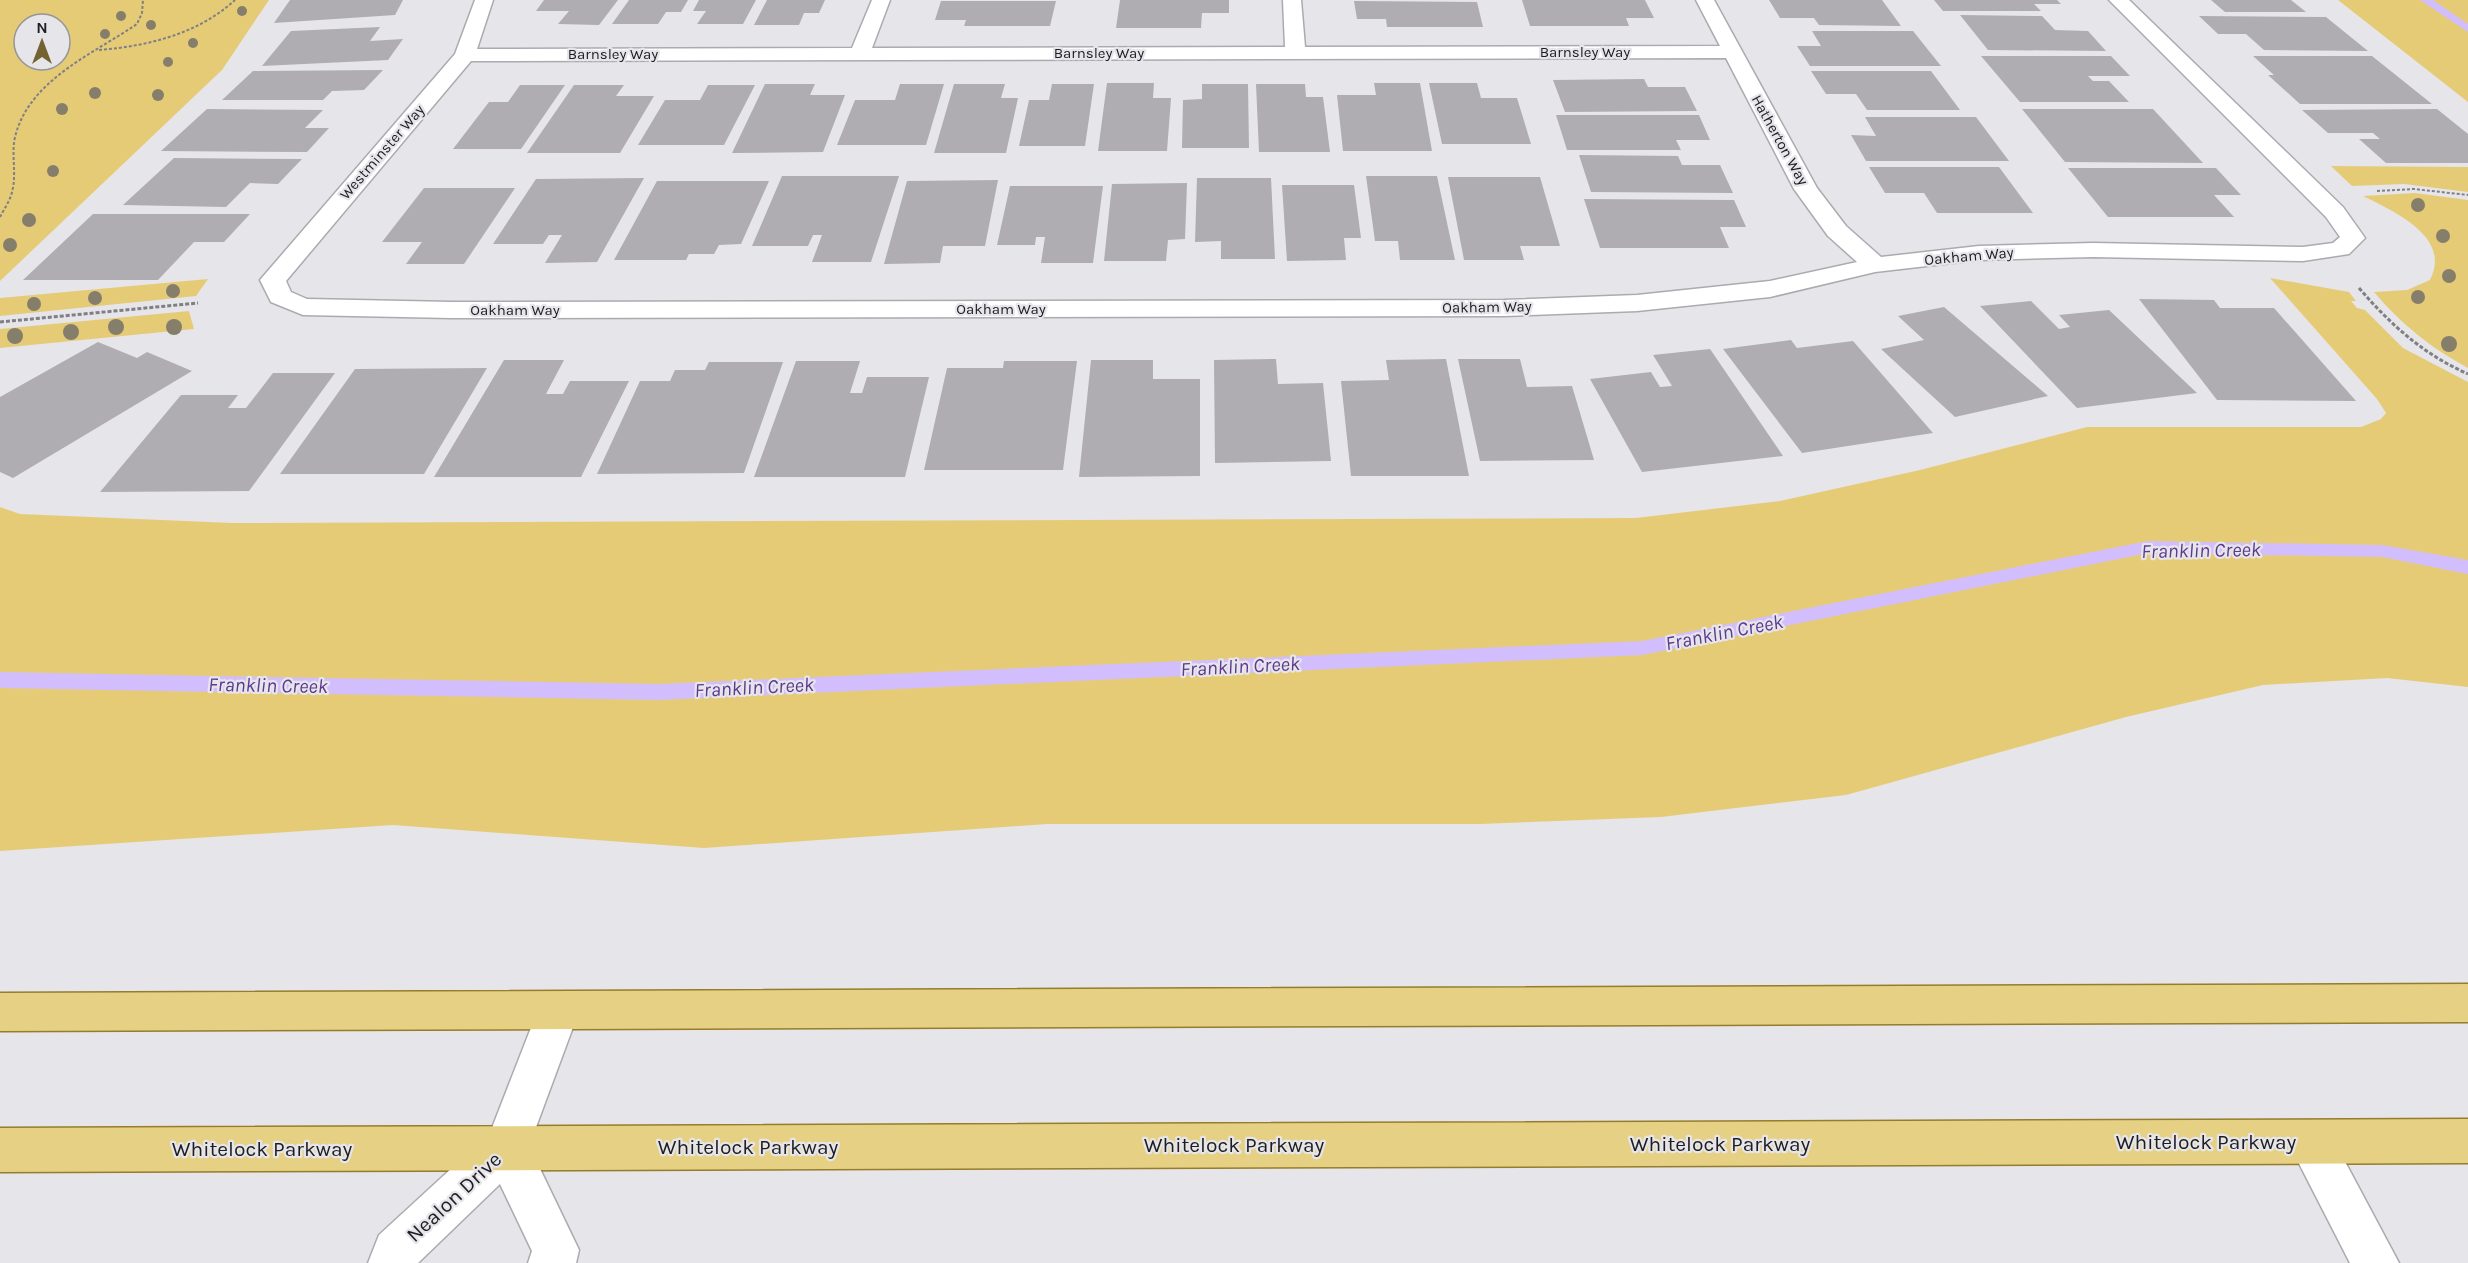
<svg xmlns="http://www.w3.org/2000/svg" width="2468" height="1263" font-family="Karla,sans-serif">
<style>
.green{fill:#e6cb77;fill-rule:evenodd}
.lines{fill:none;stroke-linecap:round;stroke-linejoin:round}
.stream{fill:#d2befd;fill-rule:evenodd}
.building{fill:#afadb2}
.minor-casing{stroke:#acaaaf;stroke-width:3}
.major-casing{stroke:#957d2b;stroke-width:3}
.path-far1{stroke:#807f83;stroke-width:2;stroke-dasharray:3 2;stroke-linecap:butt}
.path{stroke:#807f83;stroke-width:3;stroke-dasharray:4 2;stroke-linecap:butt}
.minor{fill:#fff;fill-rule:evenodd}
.major{fill:#e6d083;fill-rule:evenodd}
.tree{fill:#857e6b}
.labels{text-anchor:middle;stroke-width:4.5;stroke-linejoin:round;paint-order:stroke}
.far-street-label{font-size:15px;fill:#1e1d1f;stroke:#e6e5ea}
.water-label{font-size:20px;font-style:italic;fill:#5d3992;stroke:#e6e5ea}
.near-street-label{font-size:21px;fill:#1e1d1f;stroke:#e6e5ea}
</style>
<rect width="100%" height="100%" fill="#e6e5ea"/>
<g class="green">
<path d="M0 0H269L222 70 0 281ZM24 24H60V60H24Z"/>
<polygon points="2338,0 2468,0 2468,102"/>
<polygon points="2331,166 2468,167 2468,192 2404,184 2352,186"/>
<path d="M2415 193 2468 200V368C2430 347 2402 325 2374 292L2407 290 2430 280C2452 237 2395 212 2363 196Z"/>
<polygon points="2270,278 2349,292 2356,301 2351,301 2357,308 2365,310 2403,348 2468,382 2468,687 2387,678 2263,685 2126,717 1846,795 1661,817 1479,824 1047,824 704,848 393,825 0,851 0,507 20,514 232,523 1636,518 1780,501 1920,470 2087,427 2361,427 2381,419 2386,413 2377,399"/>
<polygon points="208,279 196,296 0,316 0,298"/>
<polygon points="189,311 194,329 0,348 0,329"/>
</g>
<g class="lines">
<g class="stream">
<polygon points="2420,0 2433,0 2468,24 2468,32"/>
<polygon points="2148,541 2382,545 2468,560 2468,574 2382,557 2148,553 1642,655 658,700 0,688 0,672 658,684 1642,641"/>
</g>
</g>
<g class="building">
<polygon points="290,0 403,0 395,15 274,23"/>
<polygon points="544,0 618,0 599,25 558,24 569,11 536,11"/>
<polygon points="629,0 688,0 681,12 666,12 658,24 612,24"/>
<polygon points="699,0 756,0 743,24 697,24 706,11 693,11"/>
<polygon points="767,0 825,0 819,13 804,13 799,25 754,25"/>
<polygon points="1120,0 1229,0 1229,13 1202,13 1201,28 1116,28"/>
<polygon points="1522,0 1645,0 1654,18 1626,18 1629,26 1530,26"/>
<polygon points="1769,0 1882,0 1901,26 1819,25 1814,18 1780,18"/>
<polygon points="1934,0 2057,0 2061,4 2034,4 2041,11 1943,11"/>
<polygon points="2211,0 2291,0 2306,12 2225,12"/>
<polygon points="941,1 1056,1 1050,26 964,26 966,20 935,20"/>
<polygon points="1354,1 1477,2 1483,27 1387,27 1386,19 1357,19"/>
<polygon points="1960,15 2042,16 2055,30 2088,31 2106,51 1988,50"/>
<polygon points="2199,16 2326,17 2368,51 2264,50 2246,34 2218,34"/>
<polygon points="380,27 370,41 403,39 388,60 262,66 291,31"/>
<polygon points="1812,31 1913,31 1941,66 1810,66 1797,46 1821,46"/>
<polygon points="1981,56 2111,56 2130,76 2088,76 2093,81 2109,81 2129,102 2020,102"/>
<polygon points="2253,56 2372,56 2432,104 2300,104 2268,75 2274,75"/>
<polygon points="383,70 364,90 332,91 323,100 222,100 253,71"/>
<polygon points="1811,71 1931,71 1960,110 1867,110 1856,94 1826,94"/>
<polygon points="1644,79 1648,87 1685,87 1697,111 1565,112 1553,80"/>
<polygon points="1107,83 1154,83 1153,98 1171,98 1167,151 1098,151"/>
<polygon points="1374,83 1420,83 1432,151 1343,151 1337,95 1376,95"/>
<polygon points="1429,83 1477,83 1481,98 1517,98 1531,144 1442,144"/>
<polygon points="765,84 815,84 810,95 845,95 823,152 732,153"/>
<polygon points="900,84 944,84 926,145 837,145 855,100 895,100"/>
<polygon points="954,84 1005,84 1001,98 1018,98 1006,153 934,153"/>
<polygon points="1052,84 1094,84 1085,146 1019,146 1029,100 1049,100"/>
<polygon points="1202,84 1248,84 1249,148 1182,148 1183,100 1202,99"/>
<polygon points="1256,84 1305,84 1306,97 1323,97 1330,152 1259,152"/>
<polygon points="520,85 565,85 521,149 453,149 489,102 508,102"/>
<polygon points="574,85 624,85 616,96 654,96 620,153 527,153"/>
<polygon points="708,85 755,85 724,145 638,145 665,100 700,100"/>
<polygon points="207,109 323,110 305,128 329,128 307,152 161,151"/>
<polygon points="2022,109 2153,109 2203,163 2065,162"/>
<polygon points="2437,109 2468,134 2468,163 2386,163 2359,139 2380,139 2373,133 2328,133 2302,110"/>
<polygon points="1556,115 1699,115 1710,140 1676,140 1681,150 1567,150"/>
<polygon points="1865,117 1976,117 2009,161 1866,161 1851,135 1876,136"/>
<polygon points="1579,155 1678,156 1682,165 1720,165 1733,193 1591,192"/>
<polygon points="174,158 302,159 278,184 250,183 226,207 123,205"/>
<polygon points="1869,167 1999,167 2033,213 1937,213 1924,193 1885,193"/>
<polygon points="2068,168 2216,168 2241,195 2214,195 2234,217 2108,217"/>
<polygon points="782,176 899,176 871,262 812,262 822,235 813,235 808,246 752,246"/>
<polygon points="1366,176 1437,176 1455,260 1400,260 1398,241 1375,241"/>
<polygon points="1448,177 1540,177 1560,246 1520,246 1524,260 1464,260"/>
<polygon points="644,178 597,262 545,263 562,235 549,235 543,244 493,244 536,179"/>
<polygon points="1197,178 1271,178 1275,259 1221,259 1221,241 1195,242"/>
<polygon points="998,180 985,246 943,246 940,263 884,264 907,181"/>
<polygon points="657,181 769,181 741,244 719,245 714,254 689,254 686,260 614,260"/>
<polygon points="1187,183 1185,239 1168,240 1166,261 1104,261 1112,184"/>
<polygon points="1282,185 1354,185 1361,238 1344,238 1346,260 1287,261"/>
<polygon points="1010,186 1103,186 1093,263 1041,263 1045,237 1036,237 1035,245 997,245"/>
<polygon points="424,188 515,188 464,264 406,264 422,242 382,242"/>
<polygon points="1584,199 1734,200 1746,227 1720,227 1729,248 1600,248"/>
<polygon points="93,214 250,214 224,242 194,242 158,280 23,280"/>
<polygon points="2139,299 2214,300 2220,308 2274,308 2356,401 2217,400"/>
<polygon points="2031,301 2059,329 2070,327 2059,315 2109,310 2197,393 2077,408 1980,306"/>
<polygon points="1944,307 2048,396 1955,417 1881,349 1924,340 1898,316"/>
<polygon points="1791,340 1797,348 1853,341 1933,433 1802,453 1723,349"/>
<polygon points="98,342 137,358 147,352 192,371 13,478 0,472 0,397"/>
<polygon points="1710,349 1783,456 1642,472 1590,379 1651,372 1660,387 1672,386 1653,355"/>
<polygon points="1276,359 1278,384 1323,383 1331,461 1215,463 1214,360"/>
<polygon points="1446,359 1469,476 1351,476 1341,381 1389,380 1386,360"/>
<polygon points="1458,359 1520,359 1527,387 1572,386 1594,460 1480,461"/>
<polygon points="504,360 564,360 546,394 563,394 570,381 629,381 581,477 434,477"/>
<polygon points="1091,360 1153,360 1153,379 1200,379 1200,476 1079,477"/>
<polygon points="796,361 860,361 850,393 862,393 867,377 929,377 905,477 754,477"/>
<polygon points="1004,361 1077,361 1063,470 924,470 947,368 1003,368"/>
<polygon points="709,362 783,362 744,473 597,474 640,381 670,381 675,370 705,370"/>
<polygon points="487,368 424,474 280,474 355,369"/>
<polygon points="273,373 335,373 249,491 100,492 181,395 238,395 228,408 246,408"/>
</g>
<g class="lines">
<defs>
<g id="minor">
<path d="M475 0H493L477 49 852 48 872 0H890L872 48 1285 47 1283 0H1301L1305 47 1720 46 1696 0H1714L1817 188 1846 226 1881 257 1979 246 2093 243 2303 247 2333 243 2340 237 2326 217 2109 0H2129L2343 207 2365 238 2349 254 2303 261 2093 257 1979 260 1875 272 1770 297 1637 311 1504 316 451 318 303 315 271 302 260 280 455 54ZM1726 58 1794 189 1828 236 1857 262 1770 281 1637 295 1504 300 451 302 307 299 291 292 286 281 471 61Z"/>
<polygon points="558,992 573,997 579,1011 529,1146 579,1250 576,1263 528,1263 532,1251 500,1184 418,1263 368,1263 379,1235 490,1133 543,997"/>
<polygon points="2310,1120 2326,1126 2399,1263 2350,1263 2288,1142 2294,1126"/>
</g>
<g id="major">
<polygon points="2468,984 2468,1022 0,1031 0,993"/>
<polygon points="2468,1119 2468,1163 0,1172 0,1128"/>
</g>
</defs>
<use href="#minor" class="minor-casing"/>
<use href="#major" class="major-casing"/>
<g class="path-far1">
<path d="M99 50C148 46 198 34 235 0"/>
<polyline points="2377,191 2414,189 2468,195"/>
<path d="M0 217C4 209 10 201 12 192 17 174 11 155 15 137 29 80 93 54 137 24L142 13 143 0"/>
</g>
<g class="path">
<path d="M2359 288C2391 325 2423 354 2468 374"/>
<polyline points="0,322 198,303"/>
</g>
<use href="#minor" class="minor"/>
<use href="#major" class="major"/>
</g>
<g class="tree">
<circle cx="242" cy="11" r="5"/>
<circle cx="121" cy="16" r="5"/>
<circle cx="151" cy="25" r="5"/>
<circle cx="105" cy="34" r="5"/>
<circle cx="193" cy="43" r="5"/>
<circle cx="168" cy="62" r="5"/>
<circle cx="95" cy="93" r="6"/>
<circle cx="158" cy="95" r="6"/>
<circle cx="62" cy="109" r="6"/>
<circle cx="53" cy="171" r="6"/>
<circle cx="2418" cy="205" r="7"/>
<circle cx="29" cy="220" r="7"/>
<circle cx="2443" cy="236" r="7"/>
<circle cx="10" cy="245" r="7"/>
<circle cx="2449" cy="276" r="7"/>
<circle cx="173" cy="291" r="7"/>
<circle cx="2418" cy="297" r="7"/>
<circle cx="95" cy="298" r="7"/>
<circle cx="34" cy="304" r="7"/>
<circle cx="116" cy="327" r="8"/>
<circle cx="174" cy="327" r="8"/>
<circle cx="71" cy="332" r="8"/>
<circle cx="15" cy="336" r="8"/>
<circle cx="2449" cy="344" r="8"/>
</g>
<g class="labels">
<g class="far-street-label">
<text x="1585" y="57">Barnsley Way</text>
<text x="1099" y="58">Barnsley Way</text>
<text x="613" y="59">Barnsley Way</text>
<text transform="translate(1780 140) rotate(61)" y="5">Hatherton Way</text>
<text transform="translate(382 152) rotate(-49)" y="5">Westminster Way</text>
<text transform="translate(1969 256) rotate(-5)" y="5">Oakham Way</text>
<text transform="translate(1487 307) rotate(-1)" y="5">Oakham Way</text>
<text x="1001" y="314">Oakham Way</text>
<text x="515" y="315">Oakham Way</text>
</g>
<g class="water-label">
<text transform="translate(2201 550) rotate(-1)" y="7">Franklin Creek</text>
<text transform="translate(1724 632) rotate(-11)" y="7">Franklin Creek</text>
<text transform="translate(1240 666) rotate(-3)" y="7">Franklin Creek</text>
<text transform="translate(268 685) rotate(1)" y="7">Franklin Creek</text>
<text transform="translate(754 687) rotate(-3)" y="7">Franklin Creek</text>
</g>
<g class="near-street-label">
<text x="2206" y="1149">Whitelock Parkway</text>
<text x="1720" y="1151">Whitelock Parkway</text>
<text x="1234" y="1152">Whitelock Parkway</text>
<text x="748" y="1154">Whitelock Parkway</text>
<text x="262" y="1156">Whitelock Parkway</text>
<text transform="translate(454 1197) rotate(-43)" y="7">Nealon Drive</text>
</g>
</g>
<g transform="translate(42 42)"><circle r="28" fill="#e6e5ea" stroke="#969599" stroke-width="1.5"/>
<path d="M0-4.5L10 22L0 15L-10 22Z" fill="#726330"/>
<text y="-9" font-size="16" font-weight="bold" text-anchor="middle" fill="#1e1d1f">N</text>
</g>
</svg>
